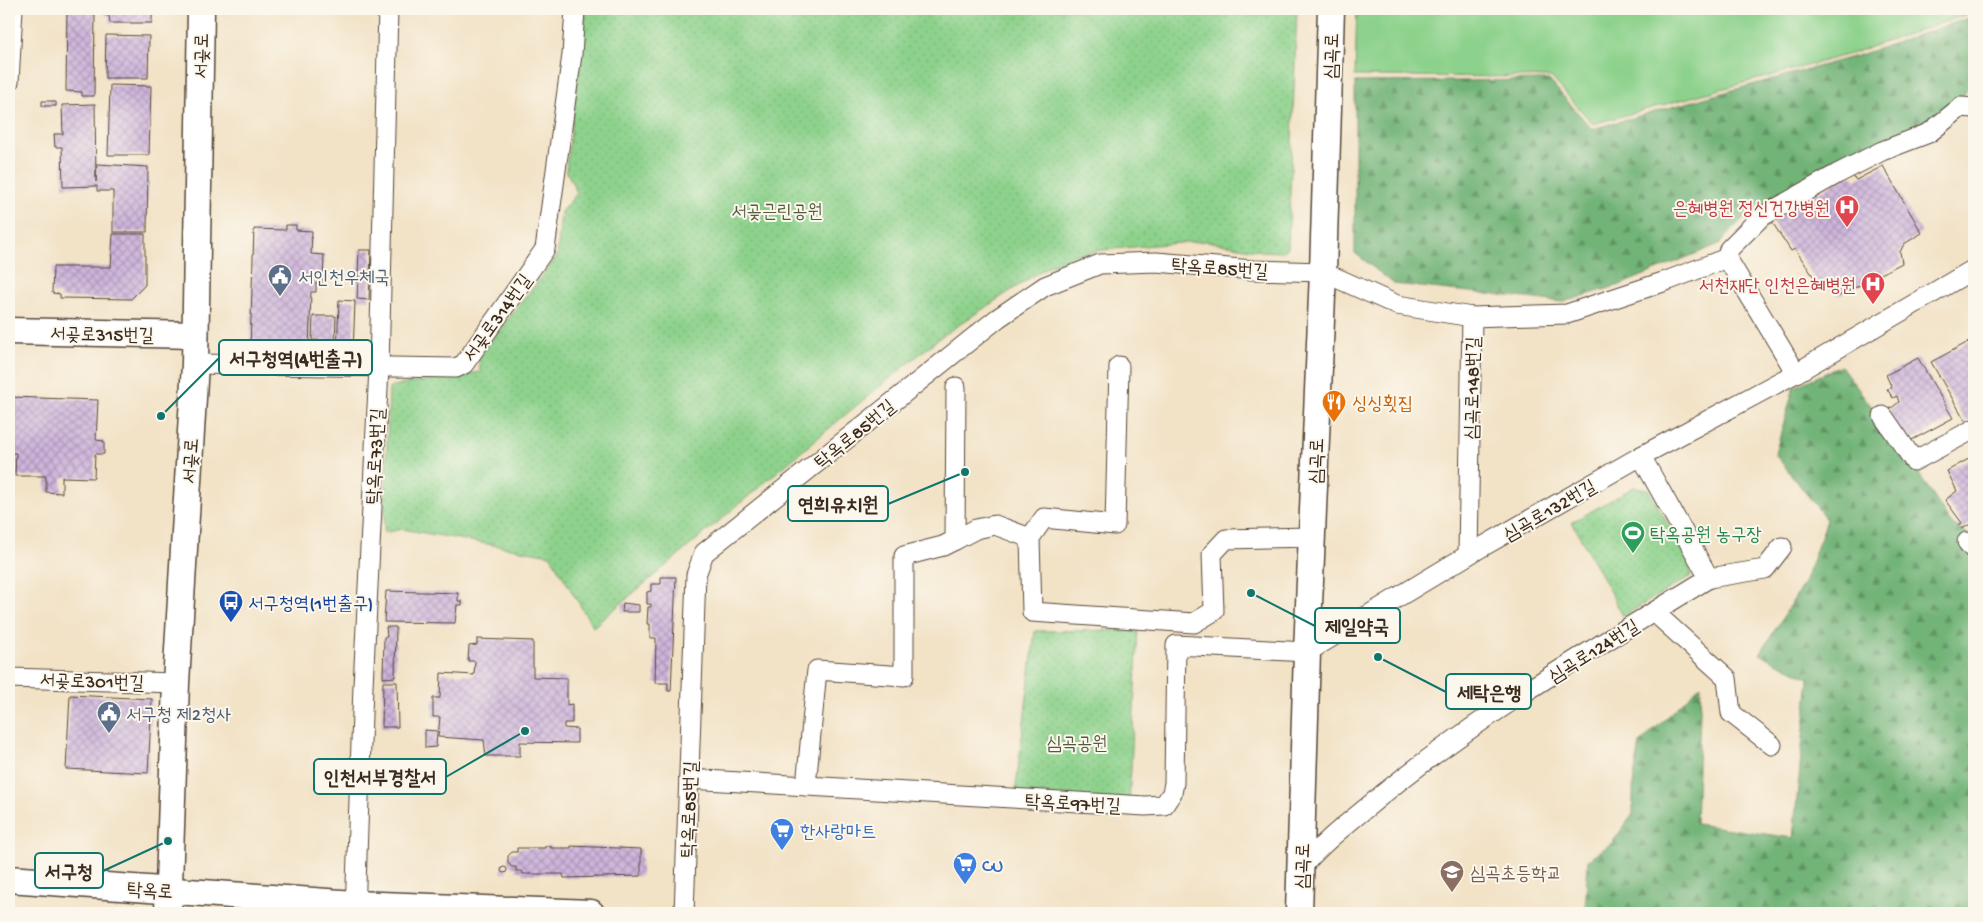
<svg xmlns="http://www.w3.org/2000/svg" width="1983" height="922" font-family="'Gochi Hand','Poor Story',sans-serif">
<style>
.green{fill:#8dd28c;stroke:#647e55}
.forest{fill:url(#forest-firs);stroke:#566f4b}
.park{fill:url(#park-dots);stroke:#647e55}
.building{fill:url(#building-cross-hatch)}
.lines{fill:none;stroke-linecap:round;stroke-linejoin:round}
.street-casing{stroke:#564637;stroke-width:21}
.secondary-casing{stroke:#564637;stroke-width:29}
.street{stroke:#fff;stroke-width:19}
.secondary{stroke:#fff;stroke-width:26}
.labels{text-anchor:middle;stroke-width:4;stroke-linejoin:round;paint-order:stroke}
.street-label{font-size:19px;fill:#3b2a1e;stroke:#fbf7ec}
.health-label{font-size:19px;fill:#be3a42;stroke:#fbf7ec;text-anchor:end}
.park-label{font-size:19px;fill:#545c3f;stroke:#fbf7ec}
.service-label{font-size:19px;fill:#4e5e75;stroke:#fbf7ec;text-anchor:start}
.food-label{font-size:19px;fill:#c56008;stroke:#fbf7ec;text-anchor:start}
.leisure-label{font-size:19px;fill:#27864d;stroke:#fbf7ec;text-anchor:start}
.transit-label{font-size:19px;fill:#164399;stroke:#fbf7ec;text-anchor:start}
.shop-label{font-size:19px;fill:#366cbe;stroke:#fbf7ec;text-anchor:start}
.education-label{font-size:19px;fill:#785e54;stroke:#fbf7ec;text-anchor:start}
.leader{fill:none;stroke:#0f766e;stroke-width:2}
.callout-dot{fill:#0f766e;stroke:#fbf7ec;stroke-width:2}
.callout{fill:#fbf7ec;stroke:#0f766e;stroke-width:2}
.callout-label{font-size:20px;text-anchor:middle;font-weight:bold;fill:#3b2a1e}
</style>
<defs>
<pattern id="forest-firs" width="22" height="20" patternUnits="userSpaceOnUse" patternTransform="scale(1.25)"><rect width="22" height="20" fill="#72b478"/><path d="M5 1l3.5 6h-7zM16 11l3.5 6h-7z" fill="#5f9362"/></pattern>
<pattern id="park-dots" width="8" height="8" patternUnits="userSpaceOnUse" patternTransform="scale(1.25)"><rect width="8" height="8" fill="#8dd28c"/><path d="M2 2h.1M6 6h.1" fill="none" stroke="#7bb478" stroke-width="1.8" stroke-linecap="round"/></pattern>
<pattern id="building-cross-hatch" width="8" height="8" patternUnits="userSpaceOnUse" patternTransform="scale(1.25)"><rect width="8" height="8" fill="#ceb5dc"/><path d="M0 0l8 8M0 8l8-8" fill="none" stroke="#a893b2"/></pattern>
</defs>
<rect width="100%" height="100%" fill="#fbf7ec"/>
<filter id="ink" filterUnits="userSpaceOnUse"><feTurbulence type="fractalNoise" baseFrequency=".02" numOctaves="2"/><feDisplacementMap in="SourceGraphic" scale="10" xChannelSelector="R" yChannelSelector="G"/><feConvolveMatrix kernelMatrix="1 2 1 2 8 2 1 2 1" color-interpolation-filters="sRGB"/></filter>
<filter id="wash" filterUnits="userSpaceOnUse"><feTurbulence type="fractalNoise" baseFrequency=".0096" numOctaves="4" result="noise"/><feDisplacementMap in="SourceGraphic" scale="20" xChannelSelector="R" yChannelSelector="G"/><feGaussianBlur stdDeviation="1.12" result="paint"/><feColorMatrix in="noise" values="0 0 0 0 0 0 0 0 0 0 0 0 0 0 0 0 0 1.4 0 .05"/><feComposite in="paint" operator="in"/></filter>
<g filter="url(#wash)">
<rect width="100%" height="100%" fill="#f2e2c6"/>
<polygon class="green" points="1357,9 1593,9 1597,11 1601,9 1974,9 1974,12 1850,54 1593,124 1551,77 1355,76"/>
<g class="forest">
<polygon points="1974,16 1974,83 1966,90 1958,106 1927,130 1861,150 1752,209 1719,244 1620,285 1563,302 1394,284 1355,253 1355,82 1549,80 1592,129 1860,55"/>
<polygon points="1841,366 1902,447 1950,522 1974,539 1974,913 1585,913 1588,860 1612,843 1633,814 1633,784 1640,743 1701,685 1696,824 1793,838 1809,678 1760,654 1804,583 1827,520 1775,454 1794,387"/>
</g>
<g class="park">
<polygon points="586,9 1297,9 1288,248 1282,252 1262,251 1206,241 1154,245 1103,250 1075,255 1045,268 942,336 851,410 593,627 550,555 402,529 384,533 389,389 393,386 480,372 479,356 557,257 561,212 577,193 566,170"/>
<polygon points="1634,487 1648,489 1691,565 1691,576 1623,616 1572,522"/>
<polygon points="1138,630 1129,806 1014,803 1035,631"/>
</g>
<g id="blocks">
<g class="building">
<polygon points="67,9 95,9 94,96 82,96 82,92 66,91"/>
<polygon points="105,9 152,9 152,23 110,23 109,16 105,15"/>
<polygon points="106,35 149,36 148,78 105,78"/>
<polygon points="110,85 151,86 149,155 108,155"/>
<polygon points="42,101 53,101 53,102 56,102 56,106 42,106"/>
<polygon points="95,104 96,182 97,164 148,167 147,232 113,232 113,191 97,191 97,186 63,187 62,147 55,147 54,134 63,134 62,105"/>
<polygon points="1883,166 1922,233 1904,244 1900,252 1902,263 1839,296 1834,289 1828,289 1824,284 1819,285 1795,249 1791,251 1772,222 1772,219 1851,174 1856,180"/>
<polygon points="286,225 296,225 296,230 312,231 311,254 324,255 323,283 316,283 316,292 311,292 309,350 250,348 254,229 286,230"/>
<polygon points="113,234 145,234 145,285 131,299 60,298 60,294 52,293 53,267 111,267"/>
<polygon points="359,250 371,250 369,300 357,299"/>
<polygon points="339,300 355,301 353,354 337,353"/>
<polygon points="313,316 336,316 335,341 312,340"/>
<polygon points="1974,339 1974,418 1966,422 1931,362"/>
<polygon points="1918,358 1953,418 1910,441 1884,415 1891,411 1890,409 1899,402 1897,396 1893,398 1887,389 1892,388 1886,375"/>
<polygon points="9,397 98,400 96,440 104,441 104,454 95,454 94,478 62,477 62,493 46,492 46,476 15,476 16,453 11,453 11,468 9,468"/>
<polygon points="1974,456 1974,528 1971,524 1962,529 1958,525 1962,523 1945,500 1957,491 1947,471"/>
<polygon points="661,577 676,577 671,691 668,691 668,683 655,683 656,638 650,638 650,624 647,624 648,607 651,607 651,604 647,604 647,592 651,591 651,584 661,584"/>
<polygon points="386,591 458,593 458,601 462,601 462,605 457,605 455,623 384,622"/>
<polygon points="623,603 639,605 639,612 622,612"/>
<polygon points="386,627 396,627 395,677 383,678 384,637 387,637"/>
<polygon points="477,639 533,641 533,677 567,678 567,705 572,704 572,723 564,723 564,728 577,729 577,743 520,742 520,756 486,756 484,740 438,737 440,717 433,717 433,698 440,698 441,673 474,675 475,661 468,661 469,646 477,645"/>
<polygon points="383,682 397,682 398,727 382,727"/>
<polygon points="70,695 152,699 148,773 66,769"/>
<polygon points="425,730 437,731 436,747 425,748"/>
<polygon points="545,846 551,846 551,848 571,848 571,846 641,849 641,876 564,878 563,874 523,874 522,871 516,871 516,867 512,867 508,863 508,856 512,852 517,852 517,848 545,848"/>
<circle cx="504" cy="870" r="3"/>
</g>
</g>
</g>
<g filter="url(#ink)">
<use href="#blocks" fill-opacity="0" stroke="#564637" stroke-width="1"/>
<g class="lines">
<defs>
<g id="street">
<polyline points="9,82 13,9"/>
<polyline points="195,364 456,368 464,364 545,249 572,55 575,9"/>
<polyline points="1119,366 1115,525 1044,518 1030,538 1032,612 1194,623 1214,611 1212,554 1226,539 1312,537"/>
<polyline points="1796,373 1727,258 1729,249 1761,217 1837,174 1882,151 1929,133 1961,107 1974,108"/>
<polyline points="1883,416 1914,461 1974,429"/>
<polyline points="955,540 976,529 995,525 1030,538"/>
<polyline points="1967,542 1974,550"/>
<polyline points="1468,555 1472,317"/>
<polyline points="1709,578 1765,569 1782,547"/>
<polyline points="1654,612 1727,678 1731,713 1772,745"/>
<polyline points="9,678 176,683"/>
<polyline points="689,779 1145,806 1164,805 1172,793 1174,783 1176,645 1307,652 1468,555 1641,456 1796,373 1974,269"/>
<polyline points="806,786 817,670 904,676 904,556 943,546 955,540 956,387"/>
<path d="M1301 868C1325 839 1355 818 1383 794 1484 712 1599 646 1709 578L1641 456"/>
<polyline points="355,913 363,686 379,368 388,9"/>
<polyline points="684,913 696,575 704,553 998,318 1045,286 1100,264 1156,262 1253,270 1323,272 1397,305 1472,317 1567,314 1669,280 1727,258"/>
</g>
<g id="secondary">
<polyline points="9,331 195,335"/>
<polyline points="9,879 355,904 591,913"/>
<polyline points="168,913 176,683 195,364 201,9"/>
<polyline points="1299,913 1307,652 1323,272 1331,9"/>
</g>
</defs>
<use href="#street" class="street-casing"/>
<use href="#secondary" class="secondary-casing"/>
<use href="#street" class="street"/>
<use href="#secondary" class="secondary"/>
</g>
</g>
<defs>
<symbol id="hospital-pin" viewBox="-11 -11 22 30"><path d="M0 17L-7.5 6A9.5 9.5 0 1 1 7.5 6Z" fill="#e0444e" stroke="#fbf7ec"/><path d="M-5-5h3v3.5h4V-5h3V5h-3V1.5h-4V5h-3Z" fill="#fff"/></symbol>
<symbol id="civic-pin" viewBox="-11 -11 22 30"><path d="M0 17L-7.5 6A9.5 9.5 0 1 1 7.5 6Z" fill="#5c6f8a" stroke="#fbf7ec"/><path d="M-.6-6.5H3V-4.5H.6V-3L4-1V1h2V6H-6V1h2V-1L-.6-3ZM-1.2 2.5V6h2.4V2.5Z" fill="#fff"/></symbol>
<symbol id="restaurant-pin" viewBox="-11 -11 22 30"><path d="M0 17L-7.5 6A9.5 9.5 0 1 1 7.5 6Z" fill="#e8710a" stroke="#fbf7ec"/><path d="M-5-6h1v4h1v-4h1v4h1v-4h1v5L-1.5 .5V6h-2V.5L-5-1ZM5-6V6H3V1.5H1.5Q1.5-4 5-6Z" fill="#fff"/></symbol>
<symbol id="stadium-pin" viewBox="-11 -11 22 30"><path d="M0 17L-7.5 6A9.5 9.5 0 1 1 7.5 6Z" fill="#2e9e5b" stroke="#fbf7ec"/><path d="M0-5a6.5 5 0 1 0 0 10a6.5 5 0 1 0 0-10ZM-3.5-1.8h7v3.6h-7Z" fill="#fff"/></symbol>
<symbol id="bus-pin" viewBox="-11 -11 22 30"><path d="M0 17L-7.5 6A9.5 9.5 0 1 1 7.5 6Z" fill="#1a4fb4" stroke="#fbf7ec"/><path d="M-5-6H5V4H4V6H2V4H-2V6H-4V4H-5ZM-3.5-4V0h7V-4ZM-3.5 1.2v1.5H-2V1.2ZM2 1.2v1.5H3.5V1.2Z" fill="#fff"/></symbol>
<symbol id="supermarket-pin" viewBox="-11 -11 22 30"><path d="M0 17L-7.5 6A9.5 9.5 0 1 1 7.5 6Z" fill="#3f7fe0" stroke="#fbf7ec"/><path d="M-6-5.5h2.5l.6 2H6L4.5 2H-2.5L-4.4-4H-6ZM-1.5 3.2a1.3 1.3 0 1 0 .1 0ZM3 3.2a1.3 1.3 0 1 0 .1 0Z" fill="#fff"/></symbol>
<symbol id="school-pin" viewBox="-11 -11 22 30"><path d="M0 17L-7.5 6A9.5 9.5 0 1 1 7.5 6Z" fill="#8d6e63" stroke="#fbf7ec"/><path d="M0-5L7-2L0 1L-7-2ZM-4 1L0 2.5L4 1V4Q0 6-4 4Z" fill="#fff"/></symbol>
</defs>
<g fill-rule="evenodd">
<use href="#hospital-pin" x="1833" y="193" width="28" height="38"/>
<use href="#civic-pin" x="266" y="262" width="28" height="38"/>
<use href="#hospital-pin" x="1859" y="270" width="28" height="38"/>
<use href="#restaurant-pin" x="1320" y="388" width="28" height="38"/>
<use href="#stadium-pin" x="1619" y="519" width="28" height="38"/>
<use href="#bus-pin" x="217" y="588" width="28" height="38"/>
<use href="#civic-pin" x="95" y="699" width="28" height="38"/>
<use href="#supermarket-pin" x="768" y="816" width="28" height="38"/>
<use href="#supermarket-pin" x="951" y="850" width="28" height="38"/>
<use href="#school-pin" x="1438" y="858" width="28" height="38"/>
</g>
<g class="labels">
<g class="street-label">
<text transform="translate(200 56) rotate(-89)" y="7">서곶로</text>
<text transform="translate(1330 56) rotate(-88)" y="7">심곡로</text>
<text transform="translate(1220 267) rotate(4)" y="7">탁옥로85번길</text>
<text transform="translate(496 317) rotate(-54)" y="7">서곶로314번길</text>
<text transform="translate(102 333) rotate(1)" y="7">서곶로315번길</text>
<text transform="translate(1471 388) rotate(-89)" y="7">심곡로148번길</text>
<text transform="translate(854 433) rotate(-39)" y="7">탁옥로85번길</text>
<text transform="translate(374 456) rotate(-87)" y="7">탁옥로73번길</text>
<text transform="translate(189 461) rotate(-86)" y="7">서곶로</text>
<text transform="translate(1315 461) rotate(-88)" y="7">심곡로</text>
<text transform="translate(1549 509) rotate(-30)" y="7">심곡로132번길</text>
<text transform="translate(1593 650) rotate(-32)" y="7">심곡로124번길</text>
<text transform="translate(92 680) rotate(2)" y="7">서곶로301번길</text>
<text transform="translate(1073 802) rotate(3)" y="7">탁옥로97번길</text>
<text transform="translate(688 809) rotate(-88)" y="7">탁옥로85번길</text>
<text transform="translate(1301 866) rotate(-88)" y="7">심곡로</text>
<text transform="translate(150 889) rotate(4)" y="7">탁옥로</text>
</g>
<g class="health-label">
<text x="1830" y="214">은혜병원 정신건강병원</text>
<text x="1856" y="291">서천재단 인천은혜병원</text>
</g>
<g class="park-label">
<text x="777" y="217">서곶근린공원</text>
<text x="1077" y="749">심곡공원</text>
</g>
<g class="service-label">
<text x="298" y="283">서인천우체국</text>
<text x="126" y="720">서구청 제2청사</text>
</g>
<g class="food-label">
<text x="1352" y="409">싱싱횟집</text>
</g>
<g class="leisure-label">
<text x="1650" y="540">탁옥공원 농구장</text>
</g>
<g class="transit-label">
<text x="248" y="609">서구청역(1번출구)</text>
</g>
<g class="shop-label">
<text x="800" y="837">한사랑마트</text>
<text x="982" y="871">CU</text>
</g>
<g class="education-label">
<text x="1470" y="879">심곡초등학교</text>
</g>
</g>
<path class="leader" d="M161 416L219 358M965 472L888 504M1251 593L1315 626M1378 657L1446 692M525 731L446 777M168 841L103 871"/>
<g class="callout-dot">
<circle cx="161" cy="416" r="5"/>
<circle cx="965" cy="472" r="5"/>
<circle cx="1251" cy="593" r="5"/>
<circle cx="1378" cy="657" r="5"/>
<circle cx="525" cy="731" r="5"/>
<circle cx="168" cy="841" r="5"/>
</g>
<g class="callout">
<rect x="219" y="340" width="153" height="35" rx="5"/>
<rect x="788" y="486" width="100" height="35" rx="5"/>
<rect x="1315" y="608" width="85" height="35" rx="5"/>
<rect x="1446" y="674" width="85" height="35" rx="5"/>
<rect x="314" y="759" width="132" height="35" rx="5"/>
<rect x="35" y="853" width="68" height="35" rx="5"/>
</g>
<g class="callout-label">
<text x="296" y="365">서구청역(4번출구)</text>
<text x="838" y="511">연희유치원</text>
<text x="1357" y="633">제일약국</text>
<text x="1489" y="699">세탁은행</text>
<text x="380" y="784">인천서부경찰서</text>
<text x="69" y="878">서구청</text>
</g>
<rect width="1983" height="922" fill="none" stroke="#fbf7ec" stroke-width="30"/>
</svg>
